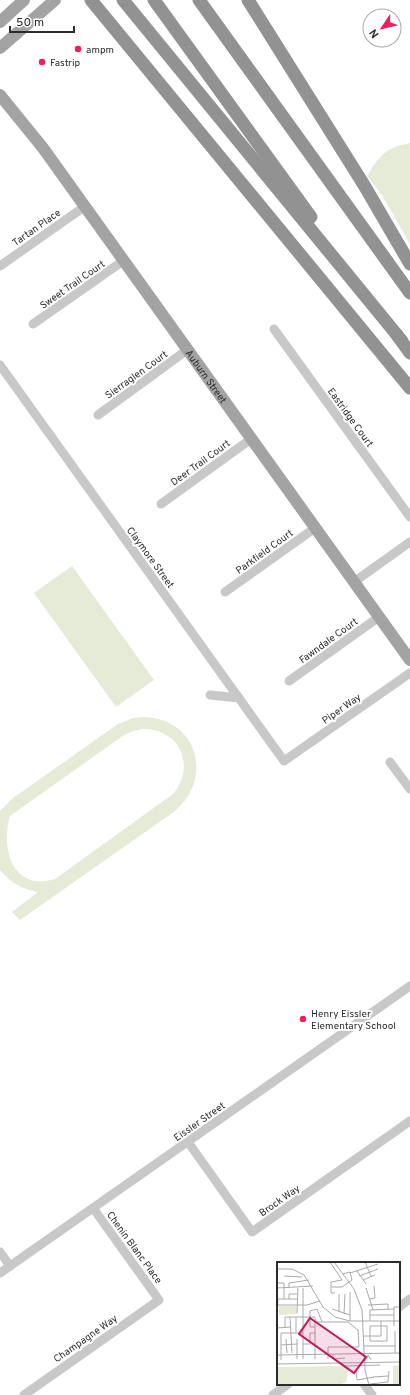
<svg xmlns="http://www.w3.org/2000/svg" width="410" height="1395" font-family="Overpass,sans-serif">
<style>
.green{fill:#e6ebd7;fill-rule:evenodd}
.lines{fill:none;stroke-linecap:round;stroke-linejoin:round}
.minor{stroke:#c8c8c8;stroke-width:9}
.major{stroke:#a3a3a3;stroke-width:12}
.highway{stroke:#929292;stroke-width:13}
.poi-dot{fill:#f0205f;stroke:#fff;stroke-width:1.5}
.labels{text-anchor:middle;stroke-width:4;stroke-linejoin:round;paint-order:stroke}
.poi-label{font-size:10px;fill:#2b2b2b;stroke:#fff;text-anchor:start}
.street-label{font-size:10px;fill:#2b2b2b;stroke:#fff}
.inset-road{fill:none;stroke:#aaa;stroke-width:1}
.view{fill:#c2185b;fill-opacity:0.15;stroke:#c2185b;stroke-width:2}
.inset-edge{fill:none;stroke:#2b2b2b;stroke-width:2}
</style>
<rect width="100%" height="100%" fill="#fff"/>
<g class="green">
<path d="M410 143V244L382 195 367 176C380 155 385 148 410 143Z"/>
<polygon points="72,566 154,680 116,707 34,593"/>
<path d="M142 717C196 717 215 776 175 811L20 920 12 912 38 892C22 889 11 883 0 870V811L13 798 118 724 133 718ZM142 729C179 728 197 765 173 794L55 879C14 892 0 850 10 816L124 735 133 731Z"/>
</g>
<g class="lines">
<g class="minor">
<polyline points="0,266 84,207"/>
<polyline points="33,324 123,261"/>
<polyline points="274,329 410,517"/>
<polyline points="0,365 284,761 410,673"/>
<polyline points="98,415 187,350"/>
<polyline points="161,504 251,439"/>
<polyline points="354,582 410,542"/>
<polyline points="225,592 315,528"/>
<polyline points="289,681 379,617"/>
<polyline points="210,695 239,698"/>
<polyline points="390,762 410,789"/>
<polyline points="188,1142 252,1232 410,1121"/>
<polyline points="0,1252 10,1266"/>
<polyline points="0,1273 410,986"/>
<polyline points="399,1307 410,1299"/>
<polyline points="364,1384 372,1395"/>
<polyline points="24,1395 159,1300 93,1208"/>
<polyline points="273,1395 288,1384"/>
</g>
<g class="major">
<polyline points="0,22 24,0"/>
<polyline points="0,48 55,0"/>
<path id="s1" d="M0 95 43 148 410 660"/>
</g>
<g class="highway">
<polyline points="91,0 410,388"/>
<polyline points="123,0 402,341"/>
<polyline points="154,0 311,217"/>
<polyline points="199,0 410,293"/>
<polyline points="248,0 364,185 410,264"/>
<polyline points="397,335 410,353"/>
</g>
</g>
<g class="poi-dot">
<circle cx="78" cy="49" r="4"/>
<circle cx="42" cy="62" r="4"/>
<circle cx="303" cy="1019" r="4"/>
</g>
<g class="labels">
<g class="poi-label">
<text x="86" y="53">ampm</text>
<text x="50" y="66">Fastrip</text>
<text x="311" y="1017">Henry Eissler<tspan x="311" dy="12">Elementary School</tspan></text>
</g>
<g class="street-label">
<text transform="translate(36 227) rotate(-35)" y="4">Tartan Place</text>
<text transform="translate(72 284) rotate(-35)" y="4">Sweet Trail Court</text>
<text transform="translate(136 374) rotate(-36)" y="4">Sierraglen Court</text>
<text dy="4" stroke="none"><textPath href="#s1" startOffset="349">Auburn Street</textPath></text>
<text transform="translate(351 417) rotate(54)" y="4">Eastridge Court</text>
<text transform="translate(200 462) rotate(-36)" y="4">Deer Trail Court</text>
<text transform="translate(264 551) rotate(-36)" y="4">Parkfield Court</text>
<text transform="translate(151 557) rotate(54)" y="4">Claymore Street</text>
<text transform="translate(328 640) rotate(-36)" y="4">Fawndale Court</text>
<text transform="translate(341 708) rotate(-35)" y="4">Piper Way</text>
<text transform="translate(199 1121) rotate(-35)" y="4">Eissler Street</text>
<text transform="translate(279 1200) rotate(-35)" y="4">Brock Way</text>
<text transform="translate(135 1247) rotate(54)" y="4">Chenin Blanc Place</text>
<text transform="translate(85 1338) rotate(-35)" y="4">Champagne Way</text>
</g>
</g>
<g transform="translate(277 1262)">
<rect width="123" height="123" fill="#fff"/>
<path d="M2 44H19L20 52 2 53ZM123 103V123H116V104ZM62 104 72 105 69 120 64 122 1 123V105Z" fill="#e6ebd7"/>
<path class="inset-road" d="M53 0 65 18 54 20V31H58M57 0 77 27 85 48 88 108 92 123M88 0 94 14M0 7H15L27 13 46 45 58 55 73 59H123M80 9 89 22M73 11 101 2M7 14 25 15M82 14 101 7M86 18 98 13M0 21H7V37M54 25H65L75 18 73 10 66 12M0 26 36 24M12 26V21L32 18M26 26V97M89 26 96 48M73 30V59M0 37H20M12 37V32H20M93 37 98 36 97 24M0 43H30L43 39M91 43 111 42V47M55 47 73 53M62 50V32M20 51 21 26M67 52 68 32M0 53 1 37M93 53H117M13 55 15 91M19 55V71M93 59V48L117 47M38 60H71L81 68 82 85H51V97M93 64H110V79H93ZM117 64V45H123V64M38 65H33V49L40 47 45 60M0 66 13 65M8 66V55H38V97M118 69V91M86 74H104V59M9 77 10 91M20 77V97M26 82H33V71H38M4 83 20 82M87 84H118M0 93 123 91M56 93V97L68 96M4 98V71H26M88 99 91 93 94 98M0 102 123 100M66 104 103 103M79 108 80 118 97 115M96 115 111 114M93 122 111 120 112 109"/>
<path class="view" d="M33 56 89 95 77 111 22 72Z"/>
<rect width="123" height="123" class="inset-edge"/>
</g>
<g transform="translate(382 28) rotate(235)"><circle r="19" fill="#ffffff" stroke="#aaaaaa"/>
<path d="M0-3L7 15L0 10L-7 15Z" fill="#f0205f"/>
<text y="-6" font-size="11" font-weight="bold" text-anchor="middle" fill="#2b2b2b">N</text>
</g>
<path d="M10 26v6h64v-6" fill="none" stroke="#2b2b2b" stroke-width="2"/>
<text x="16" y="26" font-size="12" fill="#2b2b2b" stroke="#ffffff" stroke-width="3" paint-order="stroke">50 m</text>
</svg>
